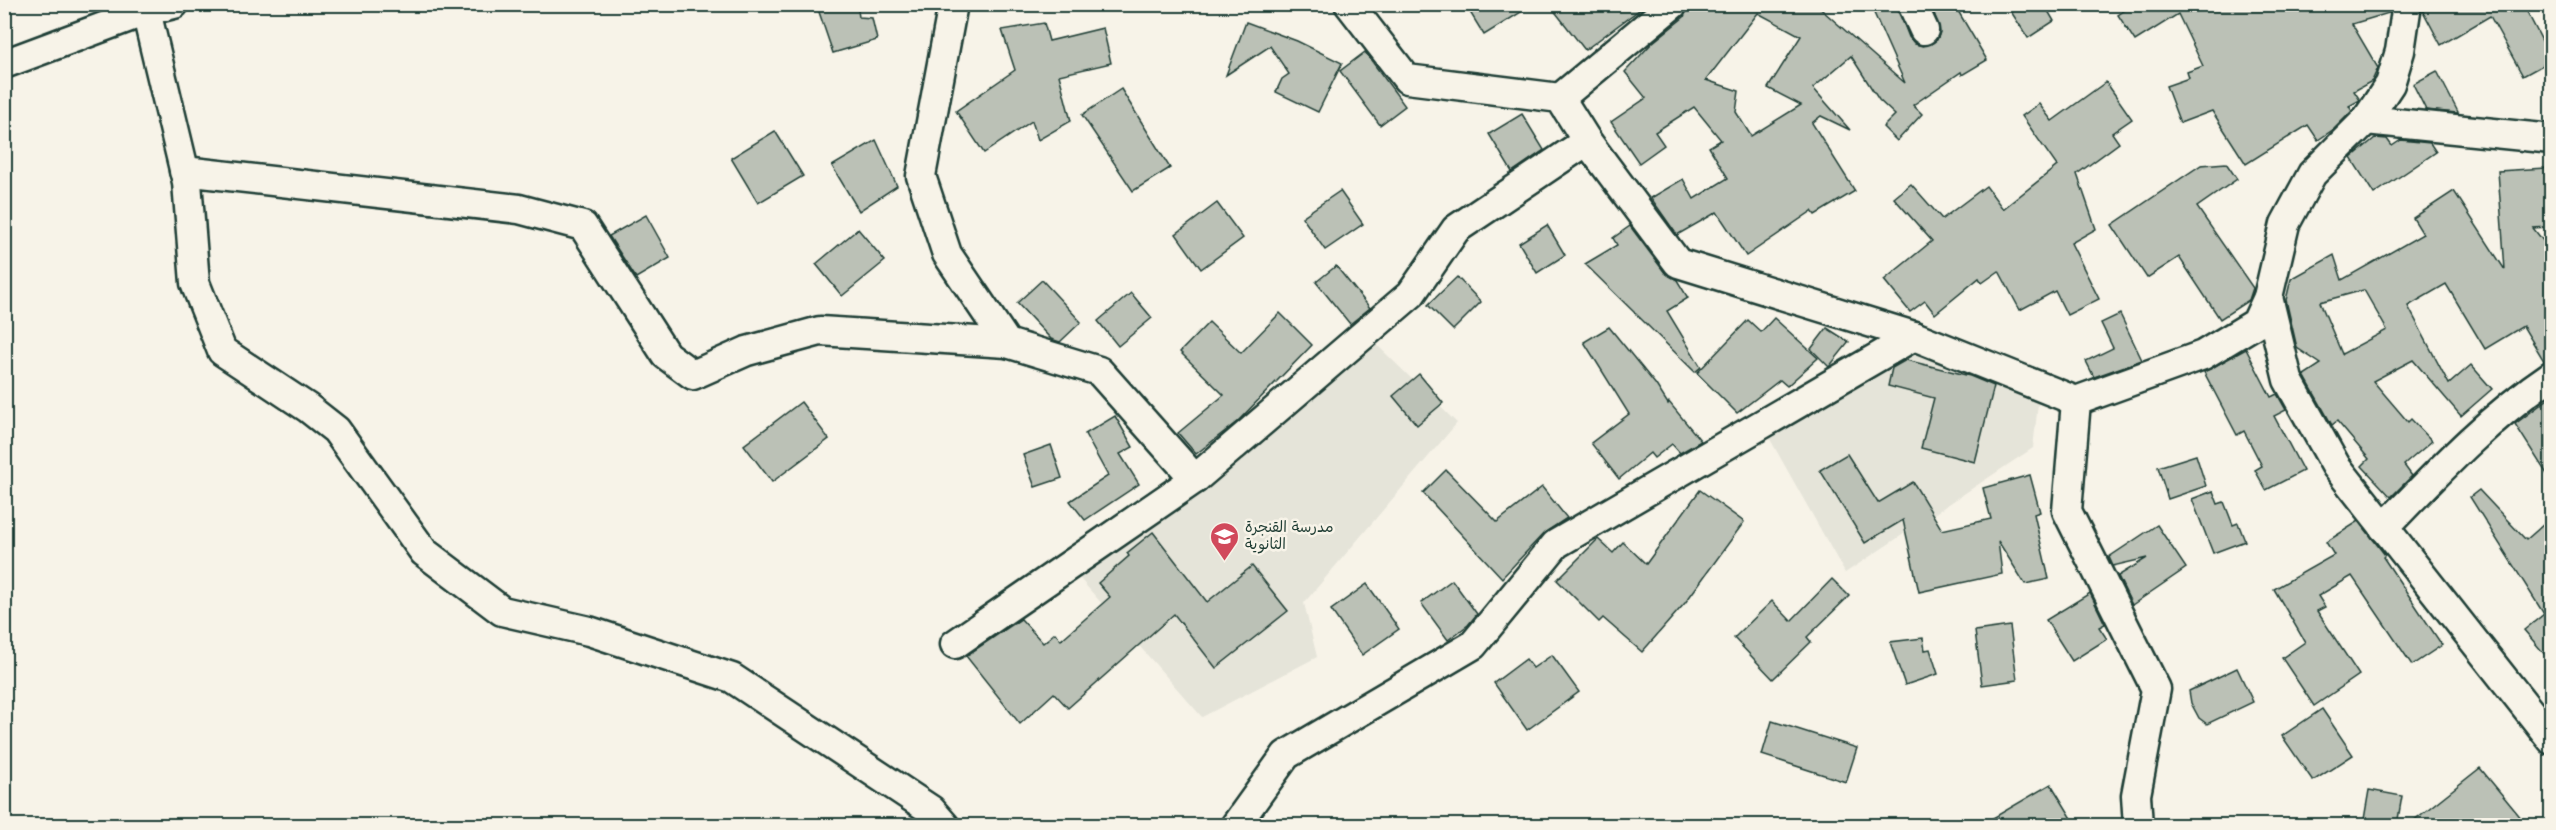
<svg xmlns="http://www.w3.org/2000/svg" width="2556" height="830" font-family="'Playpen Sans','Playpen Sans Arabic',sans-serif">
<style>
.built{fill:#e5e4d9}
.building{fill:#bbc1b6;stroke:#1f3d34;stroke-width:1.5;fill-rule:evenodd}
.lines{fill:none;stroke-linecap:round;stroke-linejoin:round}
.minor-casing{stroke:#1f3d34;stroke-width:33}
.minor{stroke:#f7f3e8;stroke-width:28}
.labels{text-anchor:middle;stroke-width:5;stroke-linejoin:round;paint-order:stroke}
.poi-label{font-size:15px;fill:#1f3d34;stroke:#f7f3e8;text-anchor:start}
</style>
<rect width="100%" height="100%" fill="#f7f3e8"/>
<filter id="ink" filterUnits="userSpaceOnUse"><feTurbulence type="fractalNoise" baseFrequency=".0167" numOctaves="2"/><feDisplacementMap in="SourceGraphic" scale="12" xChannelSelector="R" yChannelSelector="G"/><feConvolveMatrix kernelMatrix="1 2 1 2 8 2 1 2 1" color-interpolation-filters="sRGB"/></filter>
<g filter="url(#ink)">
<g class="built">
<polygon points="1376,344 1457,423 1304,603 1317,657 1202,717 1074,572 1187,496"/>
<polygon points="1899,348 2040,386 2033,448 1845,573 1766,432"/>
</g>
<g class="building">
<polygon points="840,4 857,4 859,17 872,18 877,40 833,53 818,9"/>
<polygon points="1465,4 1534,4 1484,35"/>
<polygon points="1549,4 1647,4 1585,50"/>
<path d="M1689 4H1815L1905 83 1870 4H1896L1909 37 1915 44 1923 46 1937 40 1940 32 1933 10 1942 4H1954L1987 60 1962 75 1961 72 1913 105 1922 114 1897 141 1883 127 1895 115 1879 100 1851 56 1813 88 1850 130 1821 116 1812 123 1855 191 1815 215 1812 211 1746 256 1717 212 1677 235 1651 198 1683 179 1694 199 1728 178 1709 147 1721 140 1694 107 1655 132 1664 145 1639 163 1611 122 1646 98 1625 72 1652 43 1684 17ZM1758 13 1801 36 1768 88 1801 105 1751 136 1736 112 1739 91 1706 80Z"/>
<polygon points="2006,4 2044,4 2054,21 2028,38"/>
<polygon points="2134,4 2390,4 2389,13 2352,24 2378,68 2372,81 2354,91 2360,100 2349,106 2352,111 2334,129 2318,140 2308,125 2246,164 2212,111 2180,123 2166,86 2189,78 2187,72 2203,66 2178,14 2135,41 2118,15"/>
<polygon points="2423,4 2523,4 2552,60 2523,76 2490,16 2441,45 2423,11"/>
<polygon points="1246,22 1297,41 1342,63 1318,112 1276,92 1282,79 1289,74 1270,46 1226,75"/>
<polygon points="1044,23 1049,41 1103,28 1111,63 1059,75 1071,121 1038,140 1032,121 984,153 956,111 1015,70 1002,30"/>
<polygon points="1365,52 1405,106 1380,125 1340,71"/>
<polygon points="2437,71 2458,112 2457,113 2426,110 2413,84"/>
<polygon points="2106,82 2132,119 2112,133 2119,143 2077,174 2096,229 2071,243 2099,299 2067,315 2055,291 2020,310 1999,271 1982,283 1979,278 1935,314 1925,301 1910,312 1884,280 1932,241 1894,198 1911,184 1942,219 1986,186 2003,209 2057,166 2022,116 2039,104 2052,121"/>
<polygon points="1121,89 1170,168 1133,191 1082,115"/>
<polygon points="1522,114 1544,150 1512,172 1489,134"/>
<polygon points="775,131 803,176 758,203 731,158"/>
<polygon points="2375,138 2387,139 2392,146 2401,140 2430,143 2436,152 2374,194 2351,158"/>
<polygon points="876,140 897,186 859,211 832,166"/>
<polygon points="2226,163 2237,179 2197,207 2253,288 2249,300 2220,319 2179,257 2147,278 2112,225 2201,165"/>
<path d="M2546 168 2550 227 2533 228 2552 252V359L2544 361 2523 326 2485 349 2446 284 2408 306 2449 384 2471 365 2492 389 2461 416 2413 360 2373 381 2408 422 2411 419 2432 441 2404 465 2412 476 2391 497 2362 466 2369 459 2337 421 2332 425 2304 375 2321 364 2297 348 2286 300 2291 279 2334 255 2342 280 2423 234 2413 218 2454 191 2505 270 2498 171ZM2364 290 2387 330 2342 354 2320 302Z"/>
<polygon points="1340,191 1363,224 1325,250 1302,217"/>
<polygon points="1217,203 1243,238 1201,269 1176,234"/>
<polygon points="646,215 670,258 636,278 609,236"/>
<polygon points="1547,225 1565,255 1537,273 1519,243"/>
<polygon points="1630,226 1665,273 1677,280 1688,298 1667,311 1701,367 1695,372 1585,264 1617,245 1613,238"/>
<polygon points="858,229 885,261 842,296 816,264"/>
<polygon points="1336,266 1370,308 1350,324 1316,282"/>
<polygon points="1457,277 1481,302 1453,330 1428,305"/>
<polygon points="1042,280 1081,322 1060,342 1051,339 1017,303"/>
<polygon points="1131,293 1152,318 1118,346 1098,321"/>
<polygon points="1280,313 1312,345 1238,421 1196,454 1178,433 1224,395 1180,352 1209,322 1241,353"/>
<polygon points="2120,314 2142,360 2094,377 2086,361 2113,348 2101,323"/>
<polygon points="1774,318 1818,358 1787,386 1780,380 1737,413 1697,373 1748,320 1761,332"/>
<polygon points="1609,327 1656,385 1668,404 1669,402 1701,441 1680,453 1672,444 1654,458 1650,453 1619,479 1591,443 1629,414 1584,342"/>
<polygon points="1827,328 1849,342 1829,367 1811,349"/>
<polygon points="2246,349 2271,397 2277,394 2286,410 2274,416 2303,471 2266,490 2255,470 2262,466 2244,431 2237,435 2204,372"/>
<polygon points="1906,360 1970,376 1994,386 1975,462 1921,448 1934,398 1888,386 1892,368"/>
<polygon points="1419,374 1443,403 1417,425 1393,396"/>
<polygon points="2552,396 2552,482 2515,424"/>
<polygon points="801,402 829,439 772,482 744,445"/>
<polygon points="1115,416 1133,447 1120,454 1139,484 1085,520 1070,501 1108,476 1085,434"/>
<polygon points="1051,445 1062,478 1035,487 1023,455"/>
<polygon points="1847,454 1878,503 1913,482 1942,530 1991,519 1983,488 2030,475 2040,512 2034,514 2049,579 2025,584 1998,541 2002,574 1919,592 1903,520 1865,543 1820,470"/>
<polygon points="2196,455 2206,486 2168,499 2158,467"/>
<polygon points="1446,470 1497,522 1542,487 1567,518 1544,533 1502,578 1423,493"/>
<polygon points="1700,490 1744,522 1685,603 1642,652 1603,618 1599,622 1557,580 1598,539 1613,553 1623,542 1646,564"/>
<polygon points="2479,490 2526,540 2552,517 2552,663 2524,630 2544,614 2470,497"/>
<polygon points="2213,491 2218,504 2224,502 2233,525 2238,523 2245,541 2213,553 2192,499"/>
<polygon points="2359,521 2385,555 2383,557 2442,645 2412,665 2352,576 2318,596 2325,607 2317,611 2359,675 2314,706 2282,658 2305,642 2274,589 2334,555 2326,542"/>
<polygon points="2157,525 2186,568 2132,605 2118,576 2147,558 2113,566 2109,557"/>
<polygon points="1153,532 1207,602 1252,566 1288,611 1216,668 1174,614 1068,708 1054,693 1020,724 966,656 1021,619 1043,643 1055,633 1061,640 1110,597 1098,583 1129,556 1127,553"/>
<polygon points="1832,579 1849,596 1807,637 1811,642 1773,679 1734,638 1772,601 1791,621"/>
<polygon points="1452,580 1477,614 1468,625 1448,640 1421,603"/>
<polygon points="1367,584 1399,629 1362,655 1331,610"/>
<polygon points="2090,593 2105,624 2099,627 2107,639 2072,661 2046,620"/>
<polygon points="2010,626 2017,680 1982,685 1975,631"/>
<polygon points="1923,638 1925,650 1930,649 1938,674 1905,685 1890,642"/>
<polygon points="1552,655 1579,692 1527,730 1494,683 1526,659 1533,668"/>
<polygon points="2237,668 2253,702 2207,724 2199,718 2191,703 2189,691"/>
<polygon points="2322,709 2353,755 2313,781 2282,736"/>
<polygon points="1772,721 1857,748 1846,782 1762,755"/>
<polygon points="2480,768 2527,825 2408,825"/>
<polygon points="2051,784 2076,825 1981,825"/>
<polygon points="2369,790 2402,796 2397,825 2363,825"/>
</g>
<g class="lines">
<defs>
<g id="minor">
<polyline points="147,4 146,11 187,182 195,283 222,351 308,408 336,430 424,552 502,611 589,631 732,678 931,810 945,826"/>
<polyline points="953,4 921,176 947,254 1007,343 1099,371 1195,479 1411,294 1456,229 1587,141"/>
<polyline points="1349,4 1407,79 1560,98 1587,141 1678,263 1914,336 2076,401 2203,355 2256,323 2268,297 2285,224 2312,174 2366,120"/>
<polyline points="1912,4 1924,30"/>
<polyline points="2407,4 2400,51 2390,84 2366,120 2552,139"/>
<polyline points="4,64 146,11 174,4"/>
<polyline points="1560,98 1673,4"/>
<polyline points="184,171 519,209 583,226 666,355 693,375 747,351 820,331 1007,343"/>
<polyline points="2268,297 2288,380 2336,466 2552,740"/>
<polyline points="2076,401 2067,511 2156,689 2136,795 2138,826"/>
<path d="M2384 528C2437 473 2488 418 2552 375"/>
<polyline points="955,644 1195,479"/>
<polyline points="1235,826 1286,755 1473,645 1556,544 1914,336"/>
</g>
</defs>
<use href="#minor" class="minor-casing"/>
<use href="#minor" class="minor"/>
</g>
</g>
<defs>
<symbol id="school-pin" viewBox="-11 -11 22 30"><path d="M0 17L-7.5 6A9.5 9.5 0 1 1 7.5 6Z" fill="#d1495b" stroke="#f7f3e8"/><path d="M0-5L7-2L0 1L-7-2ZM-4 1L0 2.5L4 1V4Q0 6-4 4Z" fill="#fff"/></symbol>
</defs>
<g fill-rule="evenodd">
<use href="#school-pin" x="1208" y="520" width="33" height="45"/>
</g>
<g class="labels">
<g class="poi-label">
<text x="1245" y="532">مدرسة القنجرة<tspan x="1245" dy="17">الثانوية</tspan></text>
</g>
</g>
<rect width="2556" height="830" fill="none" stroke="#f7f3e8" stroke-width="24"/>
<rect x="12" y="12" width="2532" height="806" fill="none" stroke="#1f3d34" stroke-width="2" filter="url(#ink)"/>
</svg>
